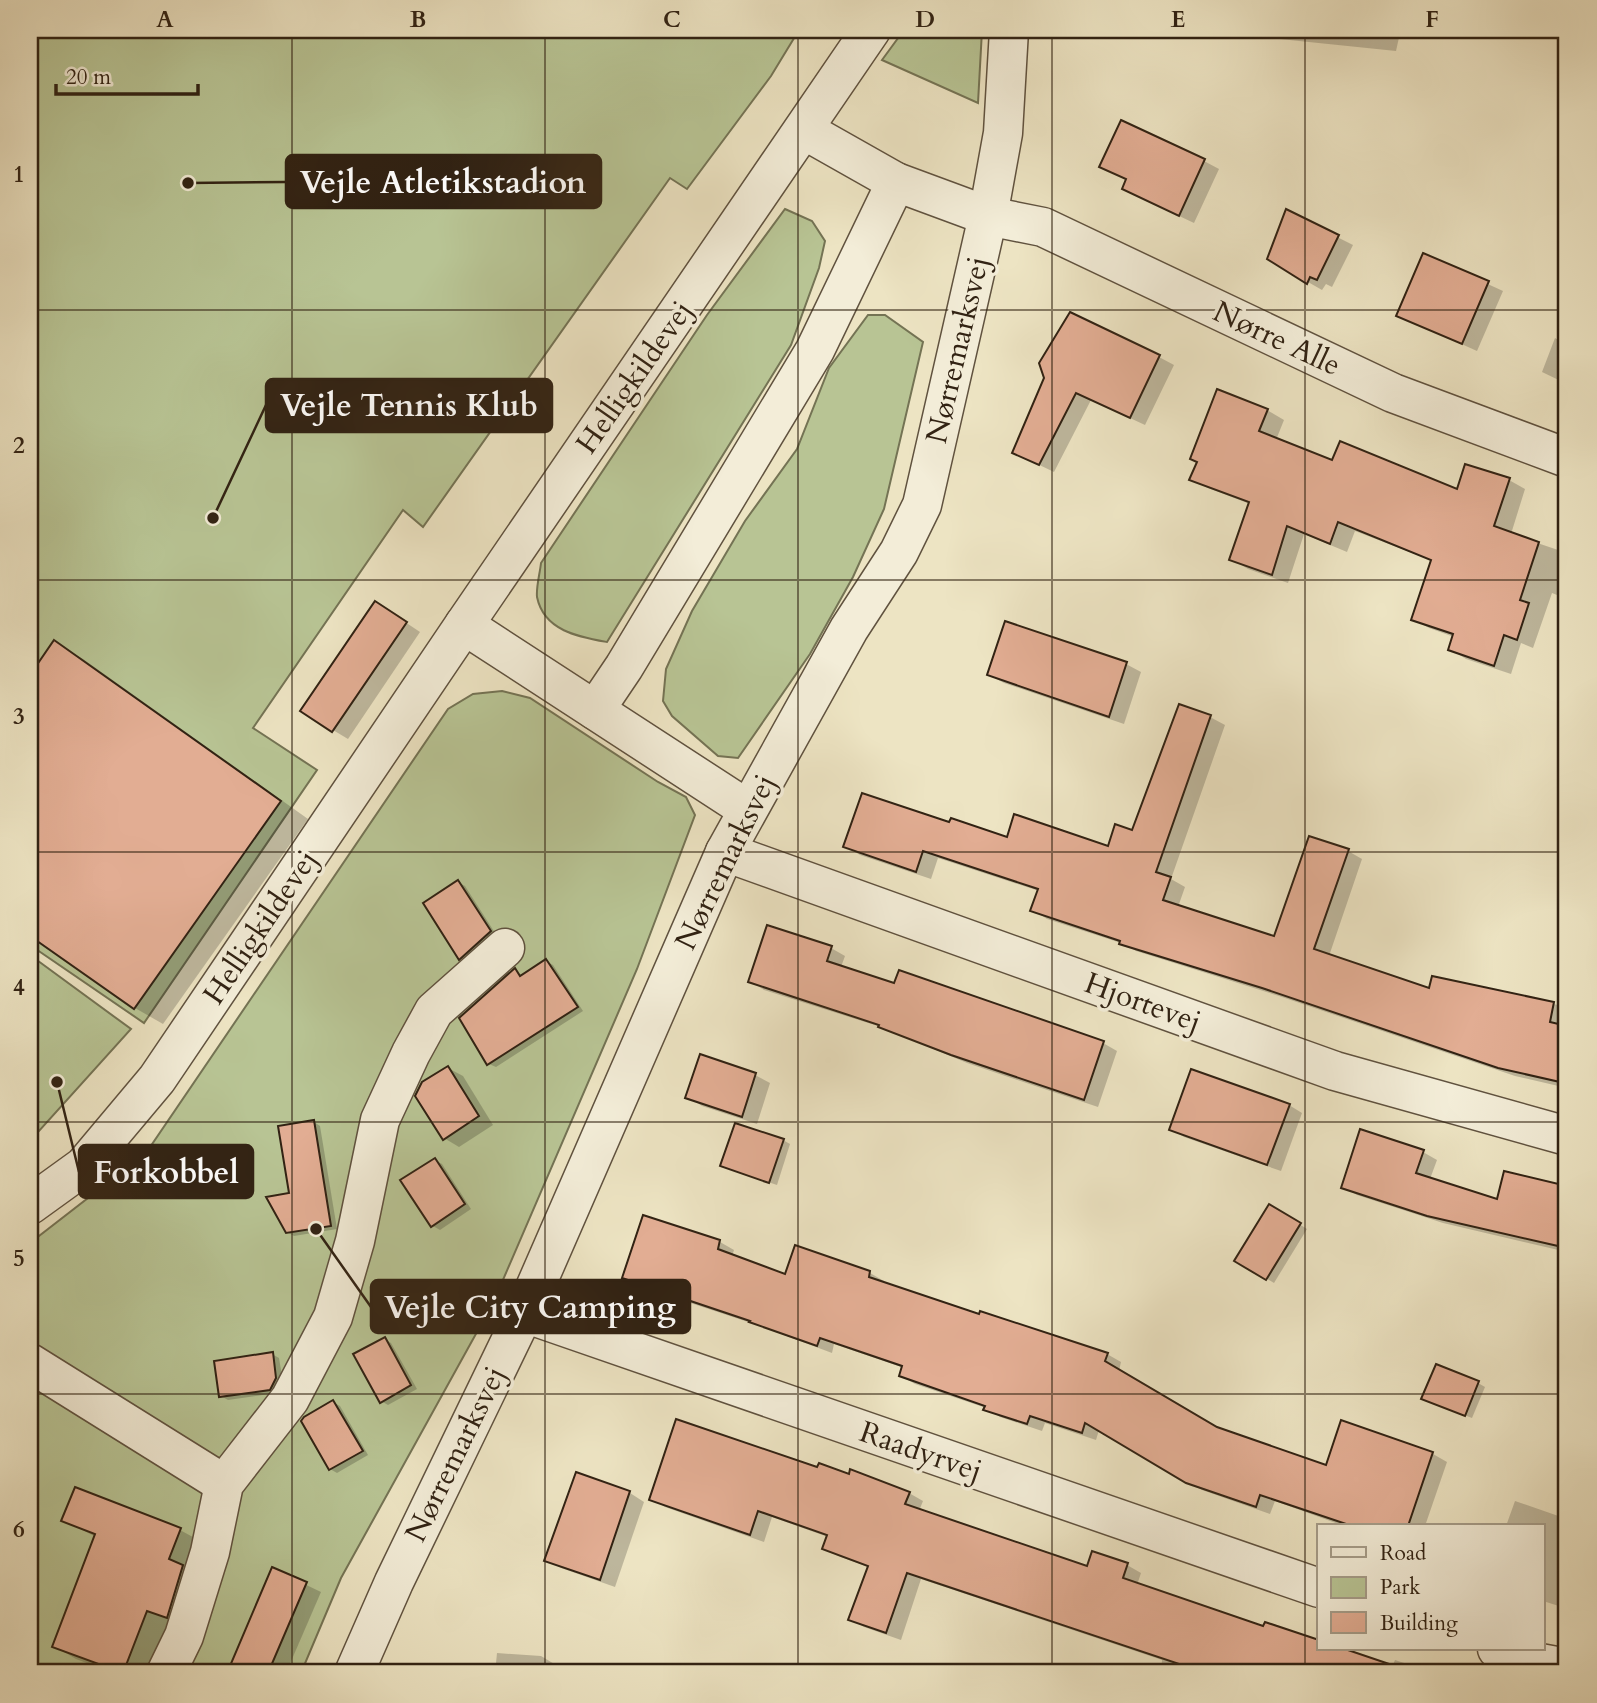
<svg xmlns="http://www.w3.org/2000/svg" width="1597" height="1703" font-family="Cardo,serif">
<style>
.green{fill:#b8c494;stroke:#747354;stroke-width:2}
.shadow{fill:#0003}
.building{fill:#e2ad93;stroke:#312213;stroke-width:2}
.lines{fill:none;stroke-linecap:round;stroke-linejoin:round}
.minor-casing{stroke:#60523f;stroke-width:41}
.minor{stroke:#f3edd8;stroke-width:38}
.grid{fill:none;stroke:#312213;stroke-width:2;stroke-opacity:0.55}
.labels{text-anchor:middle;stroke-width:7;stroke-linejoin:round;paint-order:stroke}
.street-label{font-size:30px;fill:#312213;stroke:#f3edd8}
.leader{fill:none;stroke:#312213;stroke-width:2.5}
.callout-dot{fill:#312213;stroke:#f3edd8;stroke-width:2.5}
.callout{fill:#312213;stroke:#312213;stroke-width:2.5}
.callout-label{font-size:32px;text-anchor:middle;font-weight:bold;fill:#fff}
.neatline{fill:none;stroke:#312213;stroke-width:2.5}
.grid-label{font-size:23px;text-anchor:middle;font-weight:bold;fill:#312213}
</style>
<rect width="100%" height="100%" fill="#ede4c3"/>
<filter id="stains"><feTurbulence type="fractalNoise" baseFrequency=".00286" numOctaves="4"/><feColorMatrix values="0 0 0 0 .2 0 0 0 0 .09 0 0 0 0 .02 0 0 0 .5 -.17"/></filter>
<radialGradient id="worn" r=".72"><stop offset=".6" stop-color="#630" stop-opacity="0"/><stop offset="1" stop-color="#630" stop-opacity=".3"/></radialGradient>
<g class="green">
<polygon points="30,30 799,30 771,76 687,189 670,178 423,527 403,510 253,728 317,770 144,1023 30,945"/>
<polygon points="904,30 982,30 978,103 882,60"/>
<path d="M785 209 812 221 825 241 819 268 791 345 607 642C579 637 544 631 537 597 536 587 540 573 541 563L707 315Z"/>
<polygon points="868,315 885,315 923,342 884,509 853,577 810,654 738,758 718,756 672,716 663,701 666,669 692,611 745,521 797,449 829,368"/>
<polygon points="502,691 530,698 658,782 686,797 695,815 637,969 493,1303 341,1578 301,1673 30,1673 30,1243 146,1153 448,709 473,694"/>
<polygon points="30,955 131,1029 30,1141"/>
</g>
<g class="shadow">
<polygon points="1216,30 1395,30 1400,33 1396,51 1222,33"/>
<polygon points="1204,161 1219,169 1194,223 1139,197 1128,180 1101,166"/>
<polygon points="1287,212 1353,245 1332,287 1326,284 1322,290 1308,282"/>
<polygon points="1424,255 1503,291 1477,351 1399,316"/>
<polygon points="1567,323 1567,384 1542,372 1555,338 1560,341"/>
<polygon points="1159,357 1174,365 1145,425 1091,400 1054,472 1029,460 1046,378"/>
<polygon points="1267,410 1284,420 1276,440 1333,462 1458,492 1509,480 1525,489 1511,534 1567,553 1567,599 1552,593 1533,648 1521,643 1511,674 1466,659 1450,649 1454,637 1429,628 1413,619 1433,561 1355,531 1347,552 1304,534 1288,583 1248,569 1231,559 1250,504 1208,488 1191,479"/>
<polygon points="390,612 420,632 348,739 333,730"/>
<polygon points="1006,623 1126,664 1141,672 1124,724 1004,683 989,675"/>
<polygon points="55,643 83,659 308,819 163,1024 135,1008 30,933 30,678"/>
<polygon points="1180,706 1210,717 1225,725 1171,879 1185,887 1178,907 1276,938 1348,851 1362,859 1329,956 1430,990 1434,978 1567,1007 1567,1088 1515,1076 1279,996 1136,951 1124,944 1047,919 1033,910 1039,891 938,858 931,879 860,855 845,846 950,825 1008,839 1109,848 1134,832"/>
<polygon points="458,882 465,886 497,936 467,962 460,958"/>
<polygon points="831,948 845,956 841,967 895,985 1103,1043 1117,1051 1098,1107 967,1063 884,1028 764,990 750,981"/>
<polygon points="546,961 553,965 583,1011 496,1067 489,1064 515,971 523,976"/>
<polygon points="448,1068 463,1076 493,1125 459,1147 444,1138"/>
<polygon points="755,1075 770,1083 757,1124 702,1106 688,1097"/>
<polygon points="1289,1105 1302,1113 1281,1171 1184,1137 1171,1129"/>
<polygon points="314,1122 320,1126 337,1229 294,1236 287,1232 291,1194"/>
<polygon points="783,1140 790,1144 777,1185 729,1169"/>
<polygon points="1423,1152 1437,1160 1430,1179 1499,1201 1505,1173 1567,1187 1567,1252 1443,1223 1357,1195 1343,1187"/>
<polygon points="435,1160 442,1164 471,1209 440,1230 433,1226 403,1181"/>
<polygon points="1270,1206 1307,1229 1274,1283 1237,1261"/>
<polygon points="644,1217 720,1242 734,1250 732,1256 786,1276 796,1247 870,1273 884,1281 883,1284 980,1316 1107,1354 1121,1362 1119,1371 1217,1429 1327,1467 1342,1422 1433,1454 1447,1462 1425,1526 1344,1526 1275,1501 1270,1514 1202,1490 1099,1430 1096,1440 1045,1423 1042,1431 1000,1417 986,1408 915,1384 901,1376 904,1368 834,1344 832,1353 757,1325 639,1286 624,1277"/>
<polygon points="384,1339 391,1343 417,1389 388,1405 381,1401"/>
<polygon points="272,1354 279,1358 283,1382 277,1393 228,1400 221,1396"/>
<polygon points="1478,1383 1485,1387 1472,1418 1430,1402"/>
<polygon points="333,1402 340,1406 368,1455 337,1473 330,1469"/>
<polygon points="818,1469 909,1493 923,1501 919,1511 1088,1568 1127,1565 1141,1573 1137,1585 1319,1649 1340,1649 1392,1667 1395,1660 1435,1673 1161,1673 1162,1660 921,1579 901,1640 864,1627 850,1619 869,1567 838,1556 824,1548 828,1537 772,1517 764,1542 665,1507 651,1499"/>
<polygon points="577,1474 630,1493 644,1502 615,1587 561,1568 547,1560"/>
<polygon points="76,1489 180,1530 202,1542 149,1673 113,1673 76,1659 54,1646 96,1537 63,1520"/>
<polygon points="1515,1501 1567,1519 1567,1591 1562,1607 1543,1601 1543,1526 1506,1526"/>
<polygon points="273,1569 321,1592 286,1673 228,1673"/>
<polygon points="497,1653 541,1656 561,1668 560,1673 495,1673"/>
</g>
<g class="building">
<polygon points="1121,120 1205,159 1179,216 1122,189 1126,179 1099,167"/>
<polygon points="1286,209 1339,235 1317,280 1310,277 1307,284 1267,259"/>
<polygon points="1423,253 1489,281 1462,344 1396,316"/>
<polygon points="1070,312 1160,355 1130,418 1076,393 1039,465 1012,453 1044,378 1039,363"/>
<polygon points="1217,389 1268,409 1259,431 1332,460 1340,441 1457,489 1465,464 1510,478 1494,526 1539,542 1520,600 1529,603 1517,640 1504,635 1494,666 1448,650 1453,634 1411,620 1431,560 1338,522 1330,544 1287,526 1272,575 1229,560 1249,502 1189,480 1197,462 1190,459"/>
<polygon points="375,601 407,622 332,732 300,711"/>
<polygon points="1005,621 1127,662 1109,717 987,675"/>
<polygon points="54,640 281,801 134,1009 30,936 30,675"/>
<polygon points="1179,704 1211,715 1156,872 1171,877 1163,900 1274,936 1309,836 1349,849 1314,949 1429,988 1432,976 1554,1002 1550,1022 1567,1026 1567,1047 1560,1082 1498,1068 1262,988 1119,944 1120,941 1030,911 1038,889 923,851 916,872 843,847 862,793 949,822 951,818 1007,837 1014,814 1108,846 1115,824 1132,830"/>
<polygon points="458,880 491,931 459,960 423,903"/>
<polygon points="767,925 832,946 827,961 894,983 899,970 1104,1041 1084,1100 951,1055 878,1027 879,1025 748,982"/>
<polygon points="546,959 578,1007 487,1065 459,1018 515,968 520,976"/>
<polygon points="700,1054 756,1073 742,1117 685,1098"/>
<polygon points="448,1066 479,1116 443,1140 415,1096 422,1082"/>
<polygon points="1191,1069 1290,1104 1267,1165 1169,1130"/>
<polygon points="314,1120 331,1226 286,1233 266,1197 289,1193 278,1126"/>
<polygon points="735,1123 784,1139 769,1183 720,1166"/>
<polygon points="1360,1129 1424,1150 1416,1173 1497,1199 1504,1171 1567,1186 1567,1206 1558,1246 1427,1216 1341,1188"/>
<polygon points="435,1158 465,1204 431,1227 400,1180"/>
<polygon points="1269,1204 1301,1223 1266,1280 1234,1261"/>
<polygon points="643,1215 720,1240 718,1249 785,1274 795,1245 870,1271 869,1277 979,1314 980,1311 1108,1353 1105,1361 1217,1427 1326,1465 1341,1420 1433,1452 1408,1526 1352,1526 1260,1495 1256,1507 1186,1483 1085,1423 1082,1433 1030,1416 1027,1424 983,1410 985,1406 899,1376 902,1366 820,1338 817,1346 749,1322 750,1321 622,1278"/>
<polygon points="385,1337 411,1385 380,1403 353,1354"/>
<polygon points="273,1352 276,1378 270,1390 219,1397 214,1361"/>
<polygon points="1436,1364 1479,1381 1465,1416 1421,1399"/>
<polygon points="333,1400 363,1451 329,1470 301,1421 304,1417"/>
<polygon points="676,1419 817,1467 819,1463 849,1474 850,1469 910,1492 905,1504 1087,1566 1092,1551 1128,1563 1123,1578 1263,1626 1265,1622 1319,1640 1319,1649 1345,1649 1398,1667 1397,1673 1206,1673 907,1573 886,1633 848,1620 868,1566 822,1549 827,1535 758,1511 750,1535 649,1500"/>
<polygon points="576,1472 630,1491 600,1580 544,1561"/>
<polygon points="75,1487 181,1528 169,1559 183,1565 167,1618 147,1611 123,1673 52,1647 95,1534 61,1521"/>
<polygon points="272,1567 307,1582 268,1673 227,1673"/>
</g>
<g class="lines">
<defs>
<g id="minor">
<polyline points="804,130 896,182 988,216 1043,227 1393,393 1567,458"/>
<polyline points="464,625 747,809"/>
<polyline points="595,710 624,667 815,350 896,182"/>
<polyline points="725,852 1335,1071 1567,1136"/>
<polyline points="30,1205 84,1166 157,1079 464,625 871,30"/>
<polyline points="524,1313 1319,1588"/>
<polyline points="30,1363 224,1484"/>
<polyline points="1497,1649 1540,1663 1567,1668"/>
<polyline points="166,1673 184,1636 210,1552 224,1484 290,1399 333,1317 355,1241 380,1120 411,1053 434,1011 505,948"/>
<polyline points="354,1673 394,1582 524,1313 725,852 849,629 899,552 922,505 988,216 1003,133 1009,30"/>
</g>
</defs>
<use href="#minor" class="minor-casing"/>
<use href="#minor" class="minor"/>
</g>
<path class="grid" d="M292 30V1673M545 30V1673M798 30V1673M1052 30V1673M1305 30V1673M30 310H1567M30 580H1567M30 852H1567M30 1122H1567M30 1394H1567"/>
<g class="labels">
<g class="street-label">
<text transform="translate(1277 338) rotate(25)" y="10">Nørre Alle</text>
<text transform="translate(957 350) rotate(-77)" y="10">Nørremarksvej</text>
<text transform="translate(634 377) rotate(-55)" y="10">Helligkildevej</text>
<text transform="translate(725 862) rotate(-64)" y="10">Nørremarksvej</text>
<text transform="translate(260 927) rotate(-56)" y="10">Helligkildevej</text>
<text transform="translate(1143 1002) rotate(20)" y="10">Hjortevej</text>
<text transform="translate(921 1451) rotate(19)" y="10">Raadyrvej</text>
<text transform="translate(455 1454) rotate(-64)" y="10">Nørremarksvej</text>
</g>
</g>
<path class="leader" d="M188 183L286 182M213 518L266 405M57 1082L79 1172M316 1229L371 1307"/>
<g class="callout-dot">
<circle cx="188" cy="183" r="7"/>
<circle cx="213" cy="518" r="7"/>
<circle cx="57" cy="1082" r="7"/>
<circle cx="316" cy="1229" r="7"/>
</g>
<g class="callout">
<rect x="286" y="155" width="315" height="53" rx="7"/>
<rect x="266" y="379" width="286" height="53" rx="7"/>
<rect x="79" y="1145" width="174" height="53" rx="7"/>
<rect x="371" y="1280" width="319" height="53" rx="7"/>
</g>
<g class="callout-label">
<text x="443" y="193">Vejle Atletikstadion</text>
<text x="409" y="416">Vejle Tennis Klub</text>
<text x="166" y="1183">Forkobbel</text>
<text x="530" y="1318">Vejle City Camping</text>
</g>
<rect width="1597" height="1703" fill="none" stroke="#ede4c3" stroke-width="77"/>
<rect x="1317" y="1524" width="228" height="126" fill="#f3edd8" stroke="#a59c89" stroke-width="2"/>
<rect x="1331" y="1547" width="35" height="10" fill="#f3edd8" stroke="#a59c89" stroke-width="2"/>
<text x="1380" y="1560" font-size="21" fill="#312213">Road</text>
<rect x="1331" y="1577" width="35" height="21" fill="#b8c494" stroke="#a59c89" stroke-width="2"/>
<text x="1380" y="1594" font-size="21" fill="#312213">Park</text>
<rect x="1331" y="1612" width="35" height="21" fill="#e2ad93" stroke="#a59c89" stroke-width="2"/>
<text x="1380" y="1630" font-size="21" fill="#312213">Building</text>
<path d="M56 84v10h142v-10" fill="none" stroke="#312213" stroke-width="3.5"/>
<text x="66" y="84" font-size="21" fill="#312213" stroke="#f3edd8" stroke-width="5" paint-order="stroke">20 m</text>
<rect x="38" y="38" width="1520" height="1626" class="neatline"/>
<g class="grid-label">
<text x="165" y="27">A</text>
<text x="418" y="27">B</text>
<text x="672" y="27">C</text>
<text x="925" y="27">D</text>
<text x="1178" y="27">E</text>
<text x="1432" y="27">F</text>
<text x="19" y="182">1</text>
<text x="19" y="453">2</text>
<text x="19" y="724">3</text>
<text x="19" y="995">4</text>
<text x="19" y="1266">5</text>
<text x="19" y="1537">6</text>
</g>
<rect width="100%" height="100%" filter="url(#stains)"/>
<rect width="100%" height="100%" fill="url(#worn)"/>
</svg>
